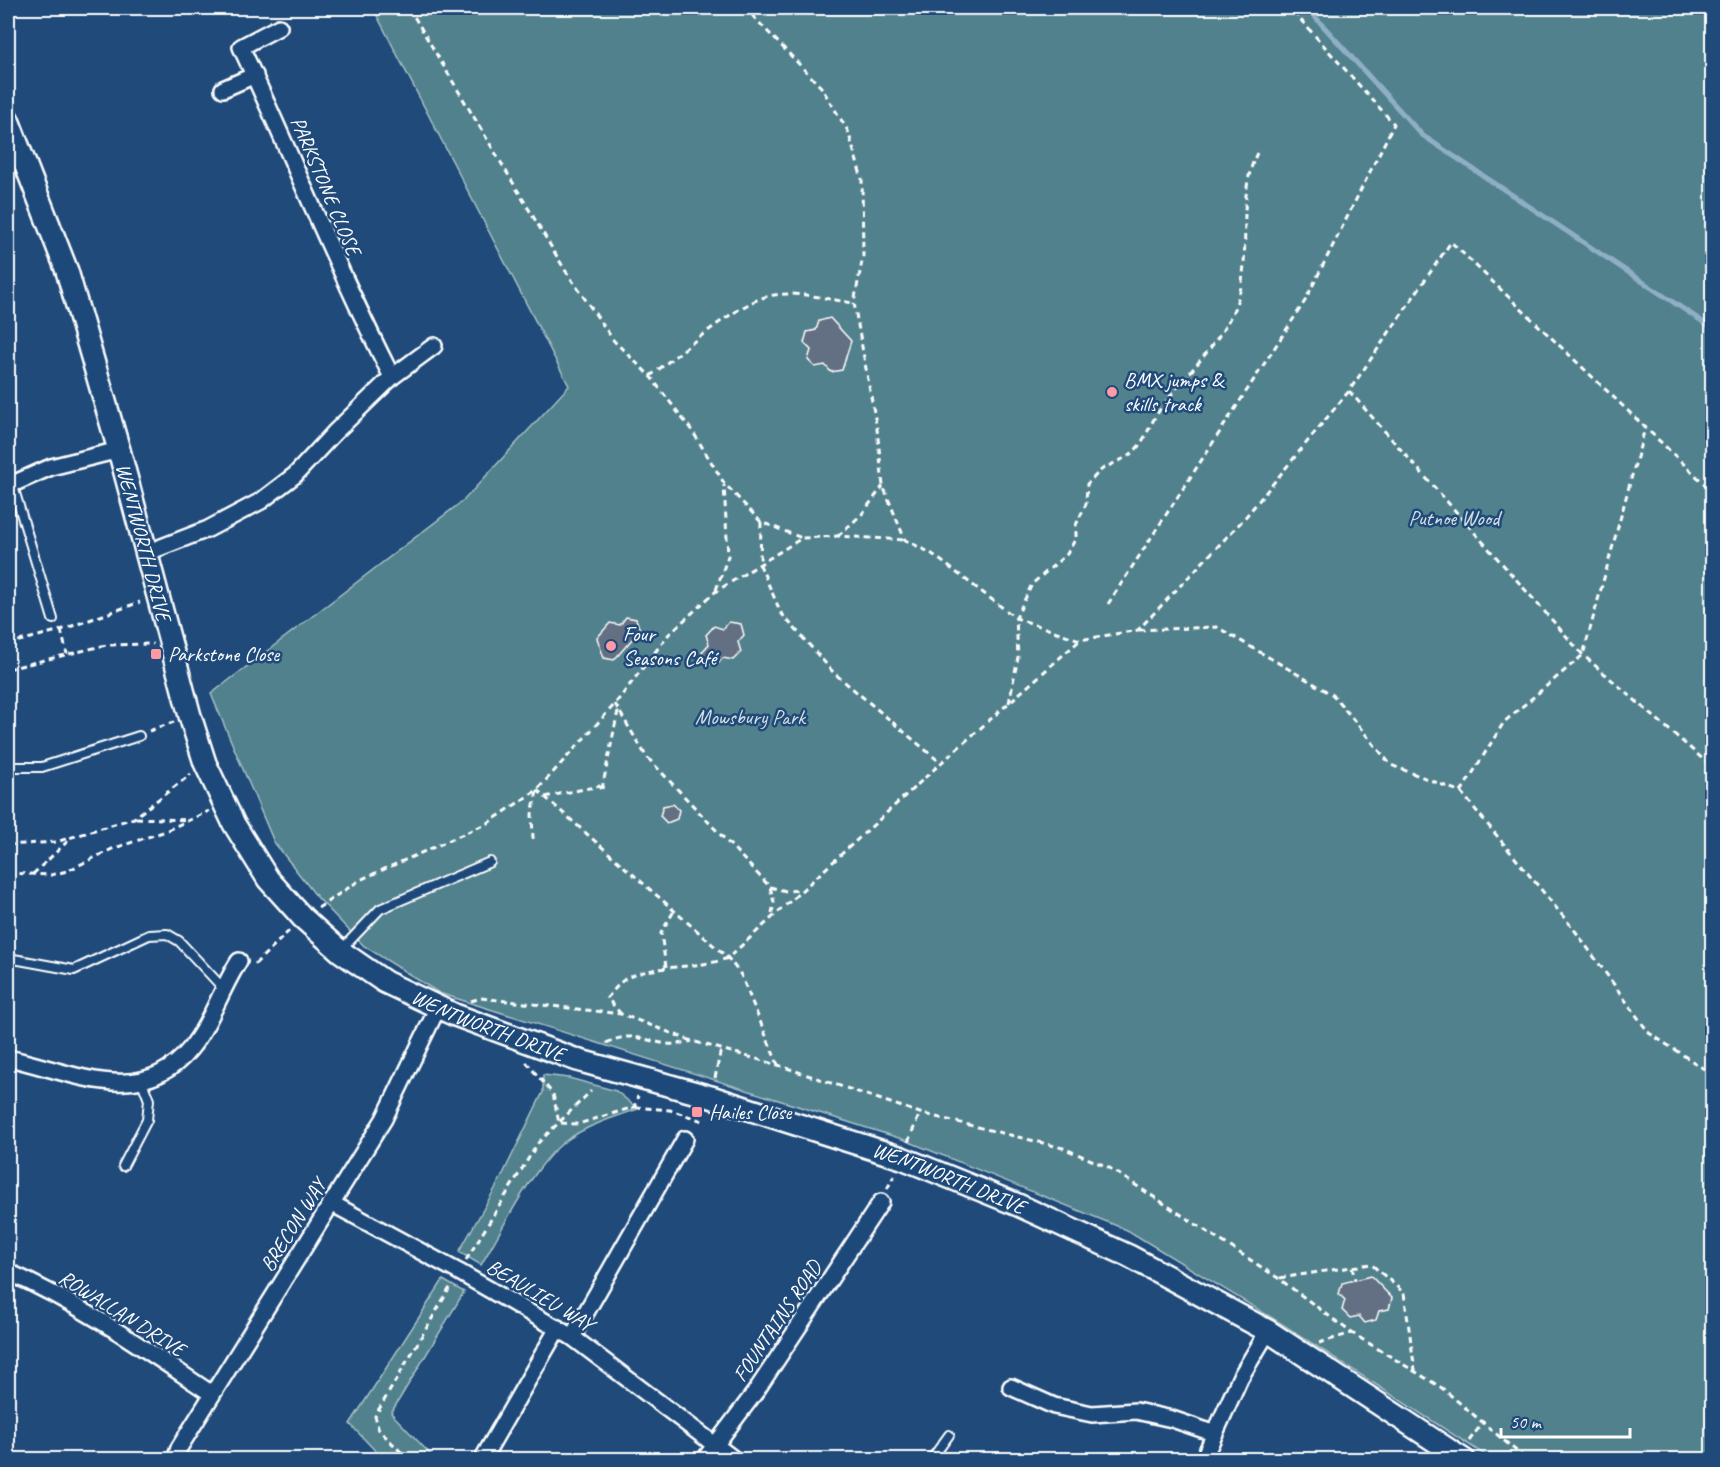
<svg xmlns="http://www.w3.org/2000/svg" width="1720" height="1467" font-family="Caveat,sans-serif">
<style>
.green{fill:#51818c;stroke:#a8c0c6;stroke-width:1.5}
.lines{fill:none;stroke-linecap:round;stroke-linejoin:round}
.stream{stroke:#8eafc5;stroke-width:5}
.building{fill:#647083;stroke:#fff;stroke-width:1.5}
.lane-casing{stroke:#fff;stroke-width:12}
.street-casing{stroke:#fff;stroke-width:20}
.secondary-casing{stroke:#fff;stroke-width:26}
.path{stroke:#fff;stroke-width:3;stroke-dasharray:6 4.5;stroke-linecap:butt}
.lane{stroke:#1f4a7a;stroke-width:8}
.street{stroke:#1f4a7a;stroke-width:15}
.secondary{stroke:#1f4a7a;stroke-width:21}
.poi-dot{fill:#ff9aa2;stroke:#1f4a7a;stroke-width:2}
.labels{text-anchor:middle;stroke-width:5;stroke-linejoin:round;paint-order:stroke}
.street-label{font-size:21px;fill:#fff;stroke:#1f4a7a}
.poi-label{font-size:21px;fill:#fff;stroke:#1f4a7a;text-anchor:start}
.park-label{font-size:21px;fill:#d4e0e2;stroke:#1f4a7a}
</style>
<rect width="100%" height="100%" fill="#1f4a7a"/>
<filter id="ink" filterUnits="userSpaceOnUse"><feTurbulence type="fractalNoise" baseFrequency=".0167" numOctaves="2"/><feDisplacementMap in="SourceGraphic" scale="12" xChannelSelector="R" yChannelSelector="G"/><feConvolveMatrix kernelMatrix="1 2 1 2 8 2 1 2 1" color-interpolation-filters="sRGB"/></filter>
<g filter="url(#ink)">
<g class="green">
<polygon points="373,8 1712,8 1712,1459 1491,1459 1282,1324 1127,1230 902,1139 439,993 364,946 317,897 274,842 211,694 464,500 569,386"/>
<path d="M543 1075 569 1078 616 1091 638 1109C608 1119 575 1129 553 1152 524 1184 503 1228 481 1265L459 1252 501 1178 543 1092Z"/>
<polygon points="443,1280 464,1292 391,1413 435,1459 383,1459 350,1424"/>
</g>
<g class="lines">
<polyline class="stream" points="1307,8 1422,135 1712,328"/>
</g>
<g class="building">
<polygon points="830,318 851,341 842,370 831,372 825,365 815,367 808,360 811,350 804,343 807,332 816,330 819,321"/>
<polygon points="626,617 636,619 640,630 614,660 604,658 597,638 610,623 620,625"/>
<polygon points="729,622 741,624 744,635 738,642 741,652 733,660 723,658 717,665 705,663 702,652 709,644 706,635 714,626 723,629"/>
<polygon points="673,804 679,810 677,819 667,823 660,816 663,806"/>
<polygon points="1371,1276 1392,1298 1389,1309 1379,1311 1376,1320 1365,1323 1359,1316 1350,1318 1342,1310 1345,1300 1339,1294 1342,1283"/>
</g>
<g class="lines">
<defs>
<g id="lane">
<polyline points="12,483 53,619"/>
<polyline points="8,767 42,767 139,736"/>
<polyline points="341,950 380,909 490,862"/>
<polyline points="8,958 74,970 149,935 167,934 179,941 222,987"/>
<polyline points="123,1166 147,1120 149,1100 142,1082"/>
<polyline points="931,1460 949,1435"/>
</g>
<g id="street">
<polyline points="223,89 255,75"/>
<polyline points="392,377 434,346"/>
<polyline points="8,486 51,467 119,450"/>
<path d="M146 553 208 529 261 501 295 475 334 433 392 377C337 269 292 156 241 47L279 27"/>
<path d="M8 1058C70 1071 141 1110 190 1049 211 1023 221 989 239 961"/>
<polyline points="331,1203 459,1272 572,1337 735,1460"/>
<path d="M8 1272C81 1304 146 1350 212 1394"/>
<polyline points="572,1337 685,1139"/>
<polyline points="1011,1387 1054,1406 1092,1414 1136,1411 1172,1419 1213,1433"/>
<polyline points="175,1460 179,1448 384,1119 438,1007"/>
<polyline points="482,1460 558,1328"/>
<polyline points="704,1460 756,1391 881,1202"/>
<polyline points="1203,1460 1240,1378 1268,1331"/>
</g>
<g id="secondary">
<path id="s1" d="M8 120 67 271 119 450 190 716 205 763 234 824 268 879 303 918 340 951 385 982 455 1015 577 1060 711 1097 902 1158 1018 1205 1129 1256 1268 1331 1464 1460"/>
</g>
</defs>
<use href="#lane" class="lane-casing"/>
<use href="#street" class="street-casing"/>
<use href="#secondary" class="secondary-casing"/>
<g class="path">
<polyline points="409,8 565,270 614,341 650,376 693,432 724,483 761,522 802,538"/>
<polyline points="745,8 821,87 848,131 862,179 863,256 854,303 877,429 883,486 905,540 931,553 1016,618 1080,640 1138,630 1243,520 1349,391 1451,242 1712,491"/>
<path d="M650 376C678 355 734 306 765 297 792 289 826 299 853 303"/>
<polyline points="1349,391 1583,655 1712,767"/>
<polyline points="761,522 760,565 781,613 834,673 941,763"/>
<polyline points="838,536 862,514 883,486"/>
<polyline points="716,590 728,556 724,485"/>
<polyline points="1108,604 1305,301 1394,124 1290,8"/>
<polyline points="61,630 67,654"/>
<polyline points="1139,630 1217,627 1333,695 1391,765 1461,792 1576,932 1649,1033 1712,1074"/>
<polyline points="8,644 61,630 140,602"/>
<polyline points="8,669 106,645 153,644"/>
<path d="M1009 703 1018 657 1016 618 1032 584 1067 554 1076 538V525L1086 504 1087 484C1093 479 1098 472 1104 468 1116 462 1129 458 1138 447 1147 436 1151 422 1159 411 1187 371 1231 336 1241 287 1250 242 1237 194 1257 153"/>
<polyline points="615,704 646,756 770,887 774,902 771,919"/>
<polyline points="149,731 174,722"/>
<polyline points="602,789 618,711"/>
<polyline points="537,790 728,958 741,975 778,1065"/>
<polyline points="1461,792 1504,722 1583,655 1645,428"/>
<polyline points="545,797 599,786 602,792"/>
<polyline points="136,818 189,820"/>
<polyline points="533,839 532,814 537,791"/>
<polyline points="8,845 56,842 134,818 191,774"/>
<polyline points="8,873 51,875 67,871 112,849 163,832 209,811"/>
<polyline points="33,874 70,839"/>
<polyline points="770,887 786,891 801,890"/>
<polyline points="318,908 360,880 488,823 537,790 615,704 669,634 715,592 802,538 838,536 905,540"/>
<polyline points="255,964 289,931"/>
<polyline points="666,967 661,933 674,911"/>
<polyline points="471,1001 481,998 621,1014 692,1041 778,1065 920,1113 1063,1148 1108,1167 1278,1278 1352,1333 1442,1388 1527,1460"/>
<path d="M621 1014 607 998C613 992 619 982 627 978 659 963 695 970 728 958L941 763 1080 640"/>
<path d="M606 1043C631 1031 642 1040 667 1044 675 1045 684 1043 692 1041"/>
<polyline points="526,1062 553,1094 559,1123 578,1124 634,1107 638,1096"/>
<polyline points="715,1078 721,1049"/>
<polyline points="635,1107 670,1110 703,1121"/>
<polyline points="908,1142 920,1113"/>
<polyline points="887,1189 894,1176"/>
<polyline points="466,1260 538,1143 591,1091"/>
<polyline points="1352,1267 1355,1280"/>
<polyline points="1280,1278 1371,1264 1404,1293 1415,1371"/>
<polyline points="1319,1343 1352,1333"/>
<polyline points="1469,1441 1484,1421"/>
<polyline points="409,1460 379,1430 375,1416 451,1286"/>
</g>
<use href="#lane" class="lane"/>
<use href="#street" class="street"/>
<use href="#secondary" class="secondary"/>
</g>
</g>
<g class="poi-dot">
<circle cx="1112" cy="392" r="6"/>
<circle cx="611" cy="646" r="6"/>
<rect x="150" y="648" width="12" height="12" rx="3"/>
<rect x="691" y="1106" width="12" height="12" rx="3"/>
</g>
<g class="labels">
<g class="street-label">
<text transform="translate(326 186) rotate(67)" y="7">PARKSTONE CLOSE</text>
<text dy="7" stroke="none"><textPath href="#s1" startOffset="444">WENTWORTH DRIVE</textPath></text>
<text dy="7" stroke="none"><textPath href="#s1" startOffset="1074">WENTWORTH DRIVE</textPath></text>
<text dy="7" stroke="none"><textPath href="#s1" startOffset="1560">WENTWORTH DRIVE</textPath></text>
<text transform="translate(293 1225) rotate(-58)" y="7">BRECON WAY</text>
<text transform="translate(540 1295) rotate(31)" y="7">BEAULIEU WAY</text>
<text transform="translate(122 1313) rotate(32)" y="7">ROWALLAN DRIVE</text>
<text transform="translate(777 1321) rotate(-56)" y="7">FOUNTAINS ROAD</text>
</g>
<g class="poi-label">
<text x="1124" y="387">BMX jumps &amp;<tspan x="1124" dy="24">skills track</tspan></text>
<text x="623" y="641">Four<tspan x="623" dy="24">Seasons Café</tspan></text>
<text x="168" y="661">Parkstone Close</text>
<text x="709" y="1119">Hailes Close</text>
</g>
<g class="park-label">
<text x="1454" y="525">Putnoe Wood</text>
<text x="750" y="724">Mowsbury Park</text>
</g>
</g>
<rect width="1720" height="1467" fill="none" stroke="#1f4a7a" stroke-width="30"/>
<rect x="15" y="15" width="1690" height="1437" fill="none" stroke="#fff" stroke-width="2" filter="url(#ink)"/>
<path d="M1501 1428v9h129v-9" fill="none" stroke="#ffffff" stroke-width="3"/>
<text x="1510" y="1428" font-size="18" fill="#ffffff" stroke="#1f4a7a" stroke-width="4.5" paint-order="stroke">50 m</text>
</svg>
